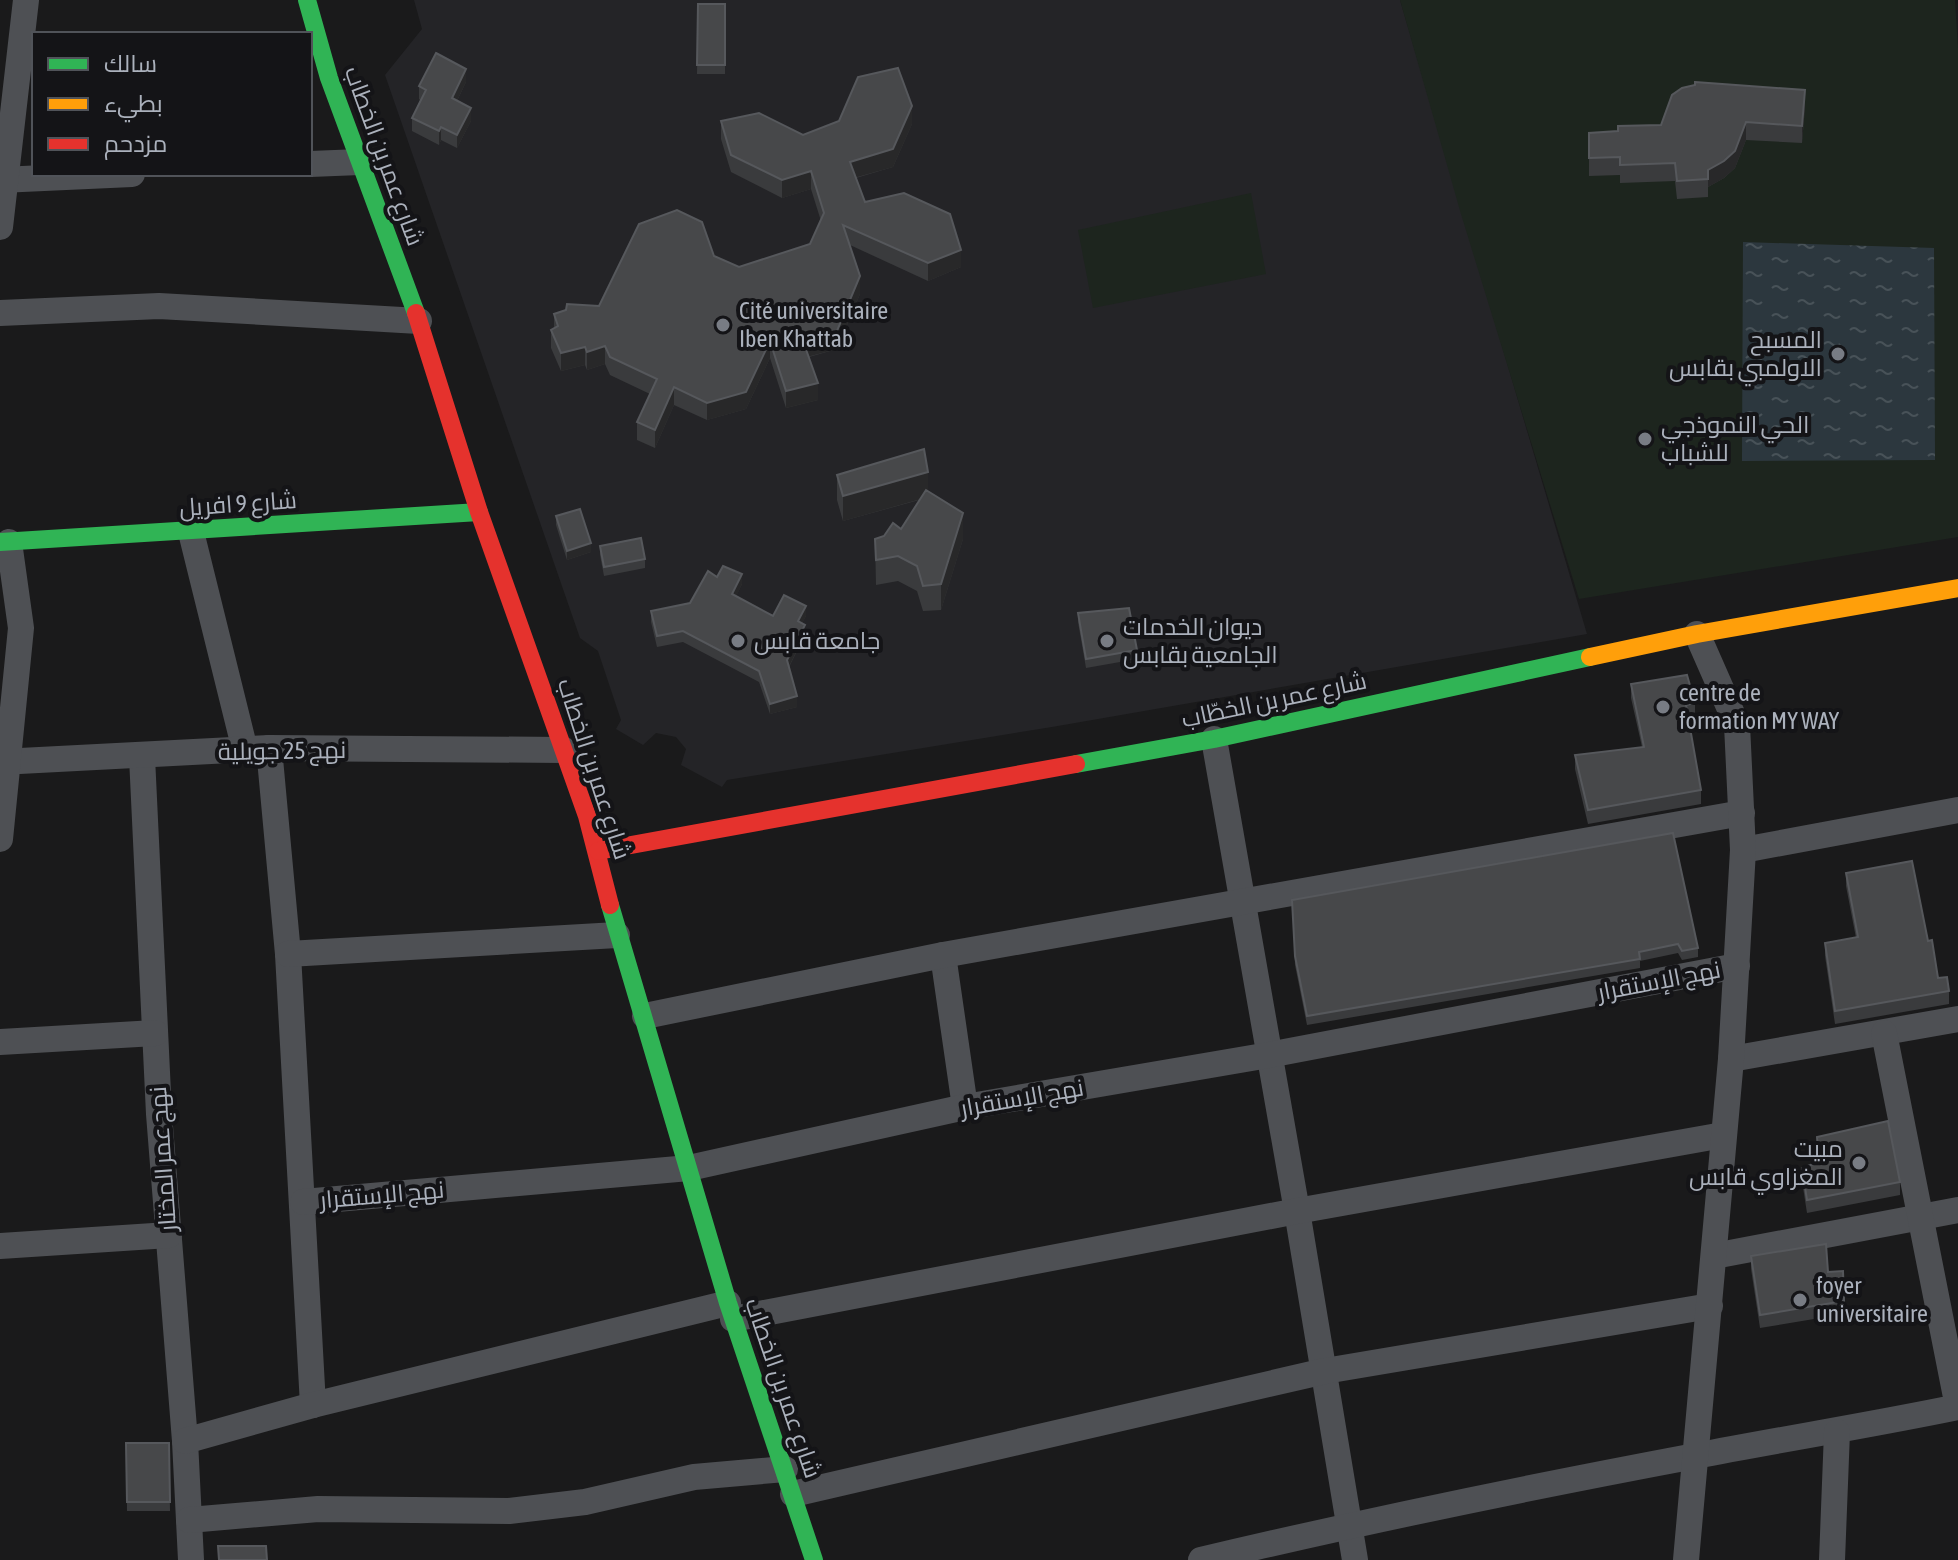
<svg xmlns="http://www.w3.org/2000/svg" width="1958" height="1560" font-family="'Asap Condensed',Cairo,sans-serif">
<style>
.built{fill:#242427}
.garden{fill:#1d251e}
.water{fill:url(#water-ripples)}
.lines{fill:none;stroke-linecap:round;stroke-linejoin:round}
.street{stroke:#4e5054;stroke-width:26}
.fast{stroke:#30b455;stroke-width:18}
.slow{stroke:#ff9f0a;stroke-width:18}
.jam{stroke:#e5322d;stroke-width:18}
.wall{fill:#3a3b3d}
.shaded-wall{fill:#282829}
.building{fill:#47484a;stroke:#56585c;stroke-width:2}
.poi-dot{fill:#787c84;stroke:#141417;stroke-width:3}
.labels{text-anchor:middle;stroke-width:8;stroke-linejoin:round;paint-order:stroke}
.street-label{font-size:24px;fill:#abb1bc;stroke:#141417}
.poi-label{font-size:24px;fill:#abb1bc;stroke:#141417;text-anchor:start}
</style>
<defs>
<pattern id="water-ripples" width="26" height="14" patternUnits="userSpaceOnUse" patternTransform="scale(2)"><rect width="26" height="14" fill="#2c373e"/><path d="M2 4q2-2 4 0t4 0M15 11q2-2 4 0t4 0" fill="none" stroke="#485258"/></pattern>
</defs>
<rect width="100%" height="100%" fill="#1a1a1b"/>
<polygon class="built" points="414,0 1400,0 1587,634 1052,727 727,780 722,787 681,765 686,749 676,737 656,733 643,745 616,729 621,720 598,651 580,638 385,75 422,29"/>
<g class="garden">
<polygon points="1400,0 1955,0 1958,48 1958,537 1579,599 1461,214"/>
<polygon points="1251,193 1266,274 1093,308 1078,230"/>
</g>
<polygon class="water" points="1743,242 1934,248 1935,460 1742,461"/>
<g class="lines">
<g class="street">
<polyline points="310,164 360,162"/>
<polyline points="0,180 132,174"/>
<polyline points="0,227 26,0"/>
<polyline points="0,313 159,306 419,321"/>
<polyline points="191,532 245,750"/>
<polyline points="1214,739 1297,1211 1355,1560"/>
<polyline points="269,748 288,954 313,1405"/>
<polyline points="142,757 159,1114 185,1441 191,1560"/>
<polyline points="0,762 269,748 564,750"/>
<polyline points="0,839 21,628 9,542"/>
<polyline points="1743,850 1958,810"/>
<polyline points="288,954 617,935"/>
<polyline points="943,955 965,1107"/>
<polyline points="645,1016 943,955 1742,813"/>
<polyline points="0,1042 155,1033"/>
<polyline points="1731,1059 1958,1019"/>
<polyline points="303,1202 689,1168 965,1107 1269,1055 1737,966"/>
<polyline points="0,1246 169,1235"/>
<polyline points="1714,1256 1958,1210"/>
<polyline points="733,1319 1297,1211 1723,1135"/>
<polyline points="185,1441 313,1405 728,1303"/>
<polyline points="793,1494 1325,1371 1710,1306"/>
<polyline points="189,1520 318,1509 509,1511 585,1502 694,1477 785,1469"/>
<path d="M1201 1560C1365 1521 1530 1487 1695 1456 1783 1439 1871 1425 1958 1407L1884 1033"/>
<polyline points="1686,1560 1731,1059 1743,850 1737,725 1697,634"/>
<polyline points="1832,1560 1837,1432"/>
</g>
<g class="fast">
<polyline points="307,0 329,78 416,313"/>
<polyline points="0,542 479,512"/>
<polyline points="1076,764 1214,739 1590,657"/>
<polyline points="610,905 728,1303 814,1560"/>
</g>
<polyline class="slow" points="1590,657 1697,634 1958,588"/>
<g class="jam">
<polyline points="416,313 479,512 587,816 610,905"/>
<polyline points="598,851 1076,764"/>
</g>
</g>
<g class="wall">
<polygon points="698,4 725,4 725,74 697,74"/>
<polygon points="466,82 457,101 471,121 457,148 441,140 439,145 412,131 412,118 420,100 419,99 419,86"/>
<polygon points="1805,107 1802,143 1746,140 1735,168 1724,178 1708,187 1708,197 1677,199 1675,181 1620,183 1620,175 1589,176 1589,133 1618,131"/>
<polygon points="721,121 803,135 912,124 893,167 856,178 865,202 961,267 928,281 850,245 860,294 837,349 809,357 818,400 786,408 770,358 746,409 707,420 674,405 655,448 637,440 637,422 650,394 610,375 605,364 587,370 585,365 561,371 551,348 551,330 554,329 554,314 599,306 714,256 739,267 810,244 821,221 811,189 782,198 731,172 721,139"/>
<polygon points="837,475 928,492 963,539 941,610 923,611 917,591 898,581 876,585 875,539 901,529 919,500 843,521 837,500"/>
<polygon points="556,516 591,552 567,560 556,525"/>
<polygon points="600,546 645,559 645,568 604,576 600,555"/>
<polygon points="717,577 742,584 736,596 773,616 806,616 802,623 805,635 789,667 797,707 770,714 759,682 683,642 657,647 651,622 651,611 690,603"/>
<polygon points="1078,613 1137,650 1137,659 1086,668 1078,622"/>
<polygon points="1631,684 1695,703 1695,717 1688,718 1701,790 1701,804 1588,824 1575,769 1575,755 1642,747 1631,698"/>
<polygon points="1673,833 1698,948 1698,957 1682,960 1678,953 1640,961 1640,968 1307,1025 1295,965 1292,900"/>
<polygon points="1846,873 1928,941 1938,978 1949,991 1949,1004 1835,1024 1825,956 1825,943 1856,938 1846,886"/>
<polygon points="1817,1137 1900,1182 1900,1195 1807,1213 1802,1181 1802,1168 1818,1163"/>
<polygon points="1751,1256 1828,1272 1844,1301 1844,1314 1760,1328 1751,1269"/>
<polygon points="126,1443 169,1443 170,1511 127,1511"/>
</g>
<g class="shaded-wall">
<polygon points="466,69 466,82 452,111 452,98"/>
<polygon points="1805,90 1805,107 1802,143 1802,126"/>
<polygon points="912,106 912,124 893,167 850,179 850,162"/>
<polygon points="471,108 471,121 457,148 457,135"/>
<polygon points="1746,122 1746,140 1735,168 1724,178 1708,187 1708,170"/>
<polygon points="441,127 441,140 439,145 439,131"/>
<polygon points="811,171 811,189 782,198 782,180"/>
<polygon points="961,250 961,267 928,281 928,263"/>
<polygon points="860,276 860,294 837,349 803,358 803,341"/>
<polygon points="770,341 770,358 746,409 707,420 707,403"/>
<polygon points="605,346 605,364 587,370 587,352"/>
<polygon points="585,347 585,365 561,371 561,353"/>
<polygon points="818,383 818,400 786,408 786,391"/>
<polygon points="674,387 674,405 655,448 655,430"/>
<polygon points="928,472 928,497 843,521 843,496"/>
<polygon points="963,513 963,539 941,610 941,584"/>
<polygon points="591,543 591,552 567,560 567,551"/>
<polygon points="742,574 742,584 732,605 732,594"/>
<polygon points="806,606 806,616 798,632 798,621"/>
<polygon points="805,625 805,635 787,670 787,660"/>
<polygon points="797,696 797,707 770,714 770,704"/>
</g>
<g class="building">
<polygon points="698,4 725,4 725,65 697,65"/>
<polygon points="436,53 466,69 452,98 471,108 457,135 441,127 439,131 412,118 426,90 419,86"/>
<polygon points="898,68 912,106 893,149 850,162 865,202 904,193 950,214 961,250 928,263 843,225 860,276 837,331 803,341 818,383 786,391 770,341 746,392 707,403 674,387 655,430 637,422 657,379 610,357 605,346 587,352 585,347 561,353 551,330 558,326 554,314 566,310 567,304 599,306 639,224 677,210 702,222 714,256 739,267 810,244 824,213 811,171 782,180 731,155 721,121 759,113 803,135 839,121 858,77"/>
<polygon points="1695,82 1805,90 1802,126 1746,122 1735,151 1724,161 1708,170 1708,179 1677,181 1675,163 1620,165 1620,157 1589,158 1589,133 1618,131 1618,126 1661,125 1672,95 1682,88 1695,85"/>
<polygon points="924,449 928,472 843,496 837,475"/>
<polygon points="926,490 963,513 941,584 923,586 917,566 898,556 876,560 875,539 884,536 893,523 901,529"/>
<polygon points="580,509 591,543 567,551 556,516"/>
<polygon points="641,538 645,559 604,567 600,546"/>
<polygon points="723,566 742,574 732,594 773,616 784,595 806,606 798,621 805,625 787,660 797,696 770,704 759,671 683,631 657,636 651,611 690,603 708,571 717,577"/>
<polygon points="1129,608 1137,650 1086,659 1078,613"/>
<polygon points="1687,675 1695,703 1686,705 1701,790 1588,810 1575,755 1644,747 1631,684"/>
<polygon points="1673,833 1698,948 1682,951 1678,944 1639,952 1640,959 1307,1016 1295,956 1292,900"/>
<polygon points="1912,861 1928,941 1932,940 1938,978 1947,977 1949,991 1835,1011 1825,943 1858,937 1846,873"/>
<polygon points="1888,1121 1900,1182 1807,1200 1802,1168 1819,1162 1817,1137"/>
<polygon points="1826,1244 1828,1272 1843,1271 1844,1301 1760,1315 1751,1256"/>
<polygon points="126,1443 169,1443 170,1502 127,1502"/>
<polygon points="218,1546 266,1546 267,1560 219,1560"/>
</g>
<g class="poi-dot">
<circle cx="723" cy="325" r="8"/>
<circle cx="1838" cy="354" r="8"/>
<circle cx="1645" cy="439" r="8"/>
<circle cx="738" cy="641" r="8"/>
<circle cx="1107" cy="641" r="8"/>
<circle cx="1663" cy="707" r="8"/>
<circle cx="1859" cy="1163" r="8"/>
<circle cx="1800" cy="1300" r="8"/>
</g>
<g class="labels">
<g class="street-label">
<text transform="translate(384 156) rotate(70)" y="8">شارع عمر بن الخطاب</text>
<text transform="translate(238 504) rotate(-4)" y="8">شارع 9 افريل</text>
<text transform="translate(1274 700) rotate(-12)" y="8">شارع عمر بن الخطّاب</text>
<text transform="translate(282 751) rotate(-1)" y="8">نهج 25 جويلية</text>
<text transform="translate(594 769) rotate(72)" y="8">شارع عمر بن الخطاب</text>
<text transform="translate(1659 981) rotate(-11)" y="8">نهج الإستقرار</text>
<text transform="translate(1022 1098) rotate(-10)" y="8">نهج الإستقرار</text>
<text transform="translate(163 1159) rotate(-94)" y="8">نهج عمر المختار</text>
<text transform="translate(382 1195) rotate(-5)" y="8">نهج الإستقرار</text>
<text transform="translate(783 1388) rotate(71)" y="8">شارع عمر بن الخطاب</text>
</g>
<g class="poi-label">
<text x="739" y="319">Cité universitaire<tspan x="739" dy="28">Iben Khattab</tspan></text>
<text x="1822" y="348" text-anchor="end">المسبح<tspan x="1822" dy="28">الاولمبي بقابس</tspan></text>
<text x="1661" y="433">الحي النموذجي<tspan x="1661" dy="28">للشباب</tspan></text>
<text x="1123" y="635">ديوان الخدمات<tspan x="1123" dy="28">الجامعية بقابس</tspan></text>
<text x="754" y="649">جامعة قابس</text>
<text x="1679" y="701">centre de<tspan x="1679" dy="28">formation MY WAY</tspan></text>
<text x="1843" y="1157" text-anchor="end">مبيت<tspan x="1843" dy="28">المغزاوي قابس</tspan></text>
<text x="1816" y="1294">foyer<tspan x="1816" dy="28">universitaire</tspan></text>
</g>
</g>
<rect x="32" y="32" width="280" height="144" fill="#141417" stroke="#505359" stroke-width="2"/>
<rect x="48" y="58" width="40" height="12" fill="#30b455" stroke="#505359" stroke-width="2"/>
<text x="104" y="72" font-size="24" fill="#abb1bc">سالك</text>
<rect x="48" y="98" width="40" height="12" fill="#ff9f0a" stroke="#505359" stroke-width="2"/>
<text x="104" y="112" font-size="24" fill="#abb1bc">بطيء</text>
<rect x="48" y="138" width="40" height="12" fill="#e5322d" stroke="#505359" stroke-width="2"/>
<text x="104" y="152" font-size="24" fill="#abb1bc">مزدحم</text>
</svg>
